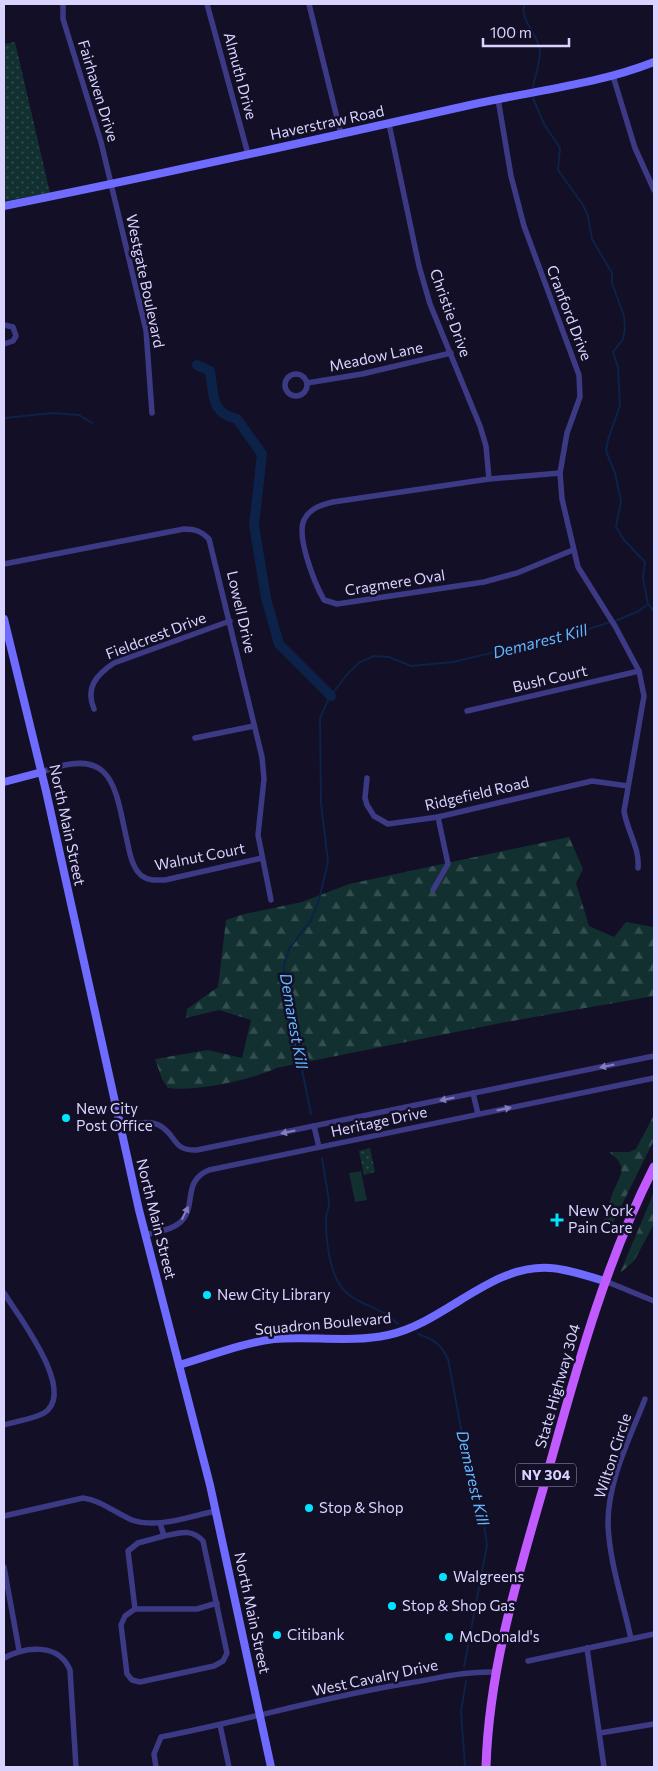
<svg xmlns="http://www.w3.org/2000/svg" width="658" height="1771" font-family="Commissioner,sans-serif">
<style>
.green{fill:#12302f}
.forest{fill:url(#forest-firs)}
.park{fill:url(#park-dots)}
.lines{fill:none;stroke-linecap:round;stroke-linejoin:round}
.stream{stroke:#0c2248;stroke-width:2}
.river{stroke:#0c2248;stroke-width:10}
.street{stroke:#3d3a85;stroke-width:5.5}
.secondary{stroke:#6f6bff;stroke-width:8}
.primary{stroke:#c25bff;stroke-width:9}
.oneway{fill:#837fbc}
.poi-dot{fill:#00e5ff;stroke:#130f26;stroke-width:2}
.labels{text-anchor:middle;stroke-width:5;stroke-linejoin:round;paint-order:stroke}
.shield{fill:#130f26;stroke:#9e99be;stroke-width:1}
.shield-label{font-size:14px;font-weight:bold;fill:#d9d4ff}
.street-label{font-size:15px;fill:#d9d4ff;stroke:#130f26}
.poi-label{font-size:15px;fill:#d9d4ff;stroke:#130f26;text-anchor:start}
.water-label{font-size:16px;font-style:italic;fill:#62b6ff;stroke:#130f26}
</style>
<defs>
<pattern id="forest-firs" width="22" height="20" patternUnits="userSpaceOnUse" patternTransform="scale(1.25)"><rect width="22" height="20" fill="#12302f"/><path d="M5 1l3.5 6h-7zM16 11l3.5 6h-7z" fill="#344d4e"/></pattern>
<pattern id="park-dots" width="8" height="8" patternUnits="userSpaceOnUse" patternTransform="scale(1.25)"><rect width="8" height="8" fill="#12302f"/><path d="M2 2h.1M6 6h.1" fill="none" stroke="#344d4e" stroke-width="1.8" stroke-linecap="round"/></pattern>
</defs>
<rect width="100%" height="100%" fill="#130f26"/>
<polygon class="green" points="361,1171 367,1200 355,1202 349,1173"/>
<g class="forest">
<path d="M569 837 583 869 576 883 589 926 614 937 626 922 654 927V996L506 1022 276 1068C252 1080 194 1092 168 1088L162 1079 155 1059 208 1050 242 1058 251 1020 219 1010 186 1018 187 1009 218 987 226 920 244 914 302 902 349 884Z"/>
<path d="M654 1115V1140L613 1223 601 1229C605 1218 608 1208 611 1198 617 1178 632 1168 609 1152H629L636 1149Z"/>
<polygon points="654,1192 654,1224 634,1261 620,1273"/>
</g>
<g class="park">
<polygon points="15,42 50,193 4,201 4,44"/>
<polygon points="370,1148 375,1172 364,1175 359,1151"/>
</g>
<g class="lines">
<g class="stream">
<path d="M524 4C520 22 539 34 540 52 540 63 535 76 533 87"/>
<polyline points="533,98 544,124 560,148 558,170 583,205 588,216 592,239 612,273 612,283 624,316 625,329 623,339 613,352 618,367 620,405 608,440 606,451 615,473 621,501 616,527 624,540 645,562 643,578 648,604"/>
<polyline points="4,418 53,413 79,415 92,423"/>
<polyline points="648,604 654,611"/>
<polyline points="615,621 639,611 648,604"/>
<polyline points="311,1114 285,986 284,965 289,949 311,920 319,900 328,862 321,803 320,718 329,698 349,672 360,662 374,656 389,657 411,666 453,662 583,631 610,622"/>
<path d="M322 1158C324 1173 328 1189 329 1204 329 1209 326 1214 326 1219 326 1239 329 1273 343 1289 356 1305 383 1307 398 1324"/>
<path d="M418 1334C433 1339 441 1344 448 1359L467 1460 482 1509 487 1545 464 1667"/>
<polyline points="465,1767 461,1712 466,1681"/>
</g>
<path class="river" d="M197 365 210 371C214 394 210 413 237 419L262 454 254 525 266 598 279 644 331 696"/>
<g class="street">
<polyline points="63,4 63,19 101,142 146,330 152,413"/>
<polyline points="207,4 248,154"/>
<polyline points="309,4 341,134"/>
<polyline points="613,76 635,148 654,190"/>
<path d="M498 99 511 176 524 226 579 375 580 397 567 433 560 473 562 499 578 567 615 626 639 671 644 696 624 811C627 831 640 848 638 868"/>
<polyline points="389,124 419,266 430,304 480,426 486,446 489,479"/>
<polyline points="4,325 13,327 16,336 13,341 4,344"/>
<circle cx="296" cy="385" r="11"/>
<polyline points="307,383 362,374 451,353"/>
<path d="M560 473 489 479 333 502C321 505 310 508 304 520 296 537 315 584 324 600L337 604 484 582 517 573 573 550"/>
<path d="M4 564 184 529C195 529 201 531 209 539L262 757 264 779 258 835 271 900"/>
<path d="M94 709C85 688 96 675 114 663L230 621"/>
<polyline points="467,711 639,671"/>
<polyline points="195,738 254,726"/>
<path d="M42 772C116 743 115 790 128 845 130 855 133 869 142 876 149 881 157 880 165 880L262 858"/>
<polyline points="367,778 365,798 367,805 374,816 388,824 438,817 592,781 628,786"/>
<polyline points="433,890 448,864 438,817"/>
<polyline points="473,1093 478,1114"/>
<polyline points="314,1126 319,1147"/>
<path d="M120 1130C131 1123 151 1119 162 1127 177 1137 173 1151 197 1150L654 1056"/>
<path d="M145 1235C155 1232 169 1231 178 1224 199 1209 180 1182 209 1170L654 1078"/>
<polyline points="605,1281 654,1301"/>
<path d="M4 1293C17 1314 78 1392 44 1413 34 1419 16 1421 4 1425"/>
<path d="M4 1516 83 1498C101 1500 115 1513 132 1520 158 1529 190 1516 216 1511"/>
<path d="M160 1523 164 1536 138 1543 128 1551 135 1609 125 1616 121 1625 127 1674 132 1680 140 1682 214 1666 223 1661 227 1653 203 1541C191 1528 180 1533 164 1536"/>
<polyline points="4,1567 19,1650"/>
<polyline points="135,1609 197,1609 217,1603"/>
<path d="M631 1639C623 1601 609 1561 608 1523 608 1480 630 1438 645 1399"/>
<polyline points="587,1648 604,1767"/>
<path d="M4 1658C26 1646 59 1643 70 1670L76 1767"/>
<polyline points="528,1661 654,1634"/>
<polyline points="220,1725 229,1767"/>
<polyline points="600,1733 654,1724"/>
<path d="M156 1767 154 1754 161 1737C245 1721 326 1696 409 1683 439 1678 466 1671 496 1672"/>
</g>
<g class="secondary">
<path d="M4 206C160 175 315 140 470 105 531 91 596 85 654 62"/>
<polyline points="4,619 46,791 139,1210 210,1485 271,1767"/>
<polyline points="4,782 42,772"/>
<path d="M179 1365C210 1356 242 1343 274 1339 312 1336 351 1343 388 1335 445 1323 490 1264 550 1268 568 1269 587 1276 605 1281"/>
</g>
<path class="primary" d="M486 1767C489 1668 518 1576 545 1482 575 1375 603 1267 654 1167"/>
</g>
<defs><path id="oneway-solid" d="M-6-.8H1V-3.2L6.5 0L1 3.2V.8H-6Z" transform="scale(1.25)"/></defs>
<g class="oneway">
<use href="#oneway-solid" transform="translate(607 1066) rotate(168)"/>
<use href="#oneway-solid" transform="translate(447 1099) rotate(168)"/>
<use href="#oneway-solid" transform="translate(504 1109) rotate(-12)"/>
<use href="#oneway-solid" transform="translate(288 1132) rotate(168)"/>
<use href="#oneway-solid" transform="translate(185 1213) rotate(-65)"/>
</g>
<g class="poi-dot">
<circle cx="66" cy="1118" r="5"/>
<path d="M554.5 1212.5h5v5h5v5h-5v5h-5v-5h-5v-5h5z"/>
<circle cx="207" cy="1295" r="5"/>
<circle cx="309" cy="1508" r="5"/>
<circle cx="443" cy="1577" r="5"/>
<circle cx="392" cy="1606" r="5"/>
<circle cx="277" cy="1635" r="5"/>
<circle cx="449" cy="1637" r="5"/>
</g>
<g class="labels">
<rect class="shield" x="516" y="1463.5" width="60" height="23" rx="4"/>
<g class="shield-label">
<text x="546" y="1480">NY 304</text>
</g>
<g class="street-label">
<text transform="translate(240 76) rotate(75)" y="5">Almuth Drive</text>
<text transform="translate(98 91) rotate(73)" y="5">Fairhaven Drive</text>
<text transform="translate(327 123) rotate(-12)" y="5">Haverstraw Road</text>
<text transform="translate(145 281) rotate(78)" y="5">Westgate Boulevard</text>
<text transform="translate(450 313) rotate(70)" y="5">Christie Drive</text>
<text transform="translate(569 313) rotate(69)" y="5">Cranford Drive</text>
<text transform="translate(376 357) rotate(-12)" y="5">Meadow Lane</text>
<text transform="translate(395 583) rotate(-9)" y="5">Cragmere Oval</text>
<text transform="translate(241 612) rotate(77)" y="5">Lowell Drive</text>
<text transform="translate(156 636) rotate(-21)" y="5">Fieldcrest Drive</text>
<text transform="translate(550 679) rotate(-13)" y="5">Bush Court</text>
<text transform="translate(477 794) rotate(-13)" y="5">Ridgefield Road</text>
<text transform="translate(67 825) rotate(78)" y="5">North Main Street</text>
<text transform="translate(200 857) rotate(-11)" y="5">Walnut Court</text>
<text transform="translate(379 1122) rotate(-12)" y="5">Heritage Drive</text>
<text transform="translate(156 1219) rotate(76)" y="5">North Main Street</text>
<text transform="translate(323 1324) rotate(-5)" y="5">Squadron Boulevard</text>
<text transform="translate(558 1386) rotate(-74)" y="5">State Highway 304</text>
<text transform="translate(613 1456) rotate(-72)" y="5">Wilton Circle</text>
<text transform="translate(252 1613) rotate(78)" y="5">North Main Street</text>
<text transform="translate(375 1678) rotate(-12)" y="5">West Cavalry Drive</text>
</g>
<g class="poi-label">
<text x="76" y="1114">New City<tspan x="76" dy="17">Post Office</tspan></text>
<text x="568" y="1216">New York<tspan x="568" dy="17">Pain Care</tspan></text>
<text x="217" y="1300">New City Library</text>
<text x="319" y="1513">Stop &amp; Shop</text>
<text x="453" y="1582">Walgreens</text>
<text x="402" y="1611">Stop &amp; Shop Gas</text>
<text x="287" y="1640">Citibank</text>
<text x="459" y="1642">McDonald's</text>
</g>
<g class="water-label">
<text transform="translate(540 641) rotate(-14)" y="6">Demarest Kill</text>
<text transform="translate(294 1021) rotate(80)" y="6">Demarest Kill</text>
<text transform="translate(473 1478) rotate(77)" y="6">Demarest Kill</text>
</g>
</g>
<rect width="658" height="1771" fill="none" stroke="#d9d4ff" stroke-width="10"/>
<path d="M483 38v8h86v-8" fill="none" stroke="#d9d4ff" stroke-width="2.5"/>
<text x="490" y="38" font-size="15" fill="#d9d4ff" stroke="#130f26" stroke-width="4" paint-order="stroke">100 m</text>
</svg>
